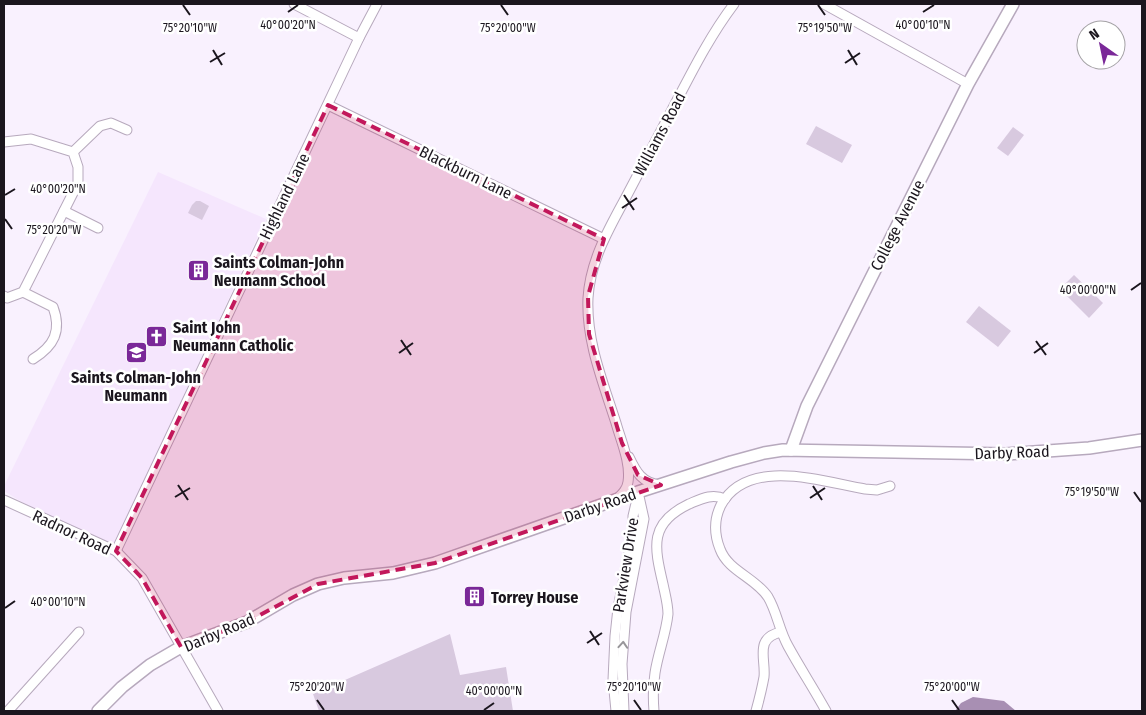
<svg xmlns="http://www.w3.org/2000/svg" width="1146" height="715" font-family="'Fira Sans Condensed',sans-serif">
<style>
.built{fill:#f5e6fd}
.green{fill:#d8c9df}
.water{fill:#a88fb3}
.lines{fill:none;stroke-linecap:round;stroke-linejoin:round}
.street-casing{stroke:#b7a9bd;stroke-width:11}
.secondary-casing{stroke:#b7a9bd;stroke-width:14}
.street{stroke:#fff;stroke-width:9}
.secondary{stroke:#fff;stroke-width:11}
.oneway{stroke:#98969a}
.marked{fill:#c2185b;fill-opacity:0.2;stroke:#c2185b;stroke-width:4;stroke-dasharray:10 6;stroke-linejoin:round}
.ticks{fill:none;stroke:#1b161e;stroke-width:2}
.labels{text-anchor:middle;stroke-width:5;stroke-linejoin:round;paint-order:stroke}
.street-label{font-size:16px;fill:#1b161e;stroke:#fff}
.poi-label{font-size:16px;font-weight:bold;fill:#1b161e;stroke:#fff;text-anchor:start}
.ticks-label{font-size:12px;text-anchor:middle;fill:#1b161e;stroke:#fff;stroke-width:5;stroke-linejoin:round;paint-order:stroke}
</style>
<rect width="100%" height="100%" fill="#f9f1fe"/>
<polygon class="built" points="158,172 266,219 114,545 105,546 20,501 4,491 4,486"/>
<g class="green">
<polygon points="816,126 852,145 842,163 806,144"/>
<polygon points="1013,127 1024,135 1008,156 997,148"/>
<polygon points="196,201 200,201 209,206 202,220 188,213 192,205"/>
<polygon points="1074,275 1103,303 1089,318 1060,289"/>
<polygon points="979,306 1011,331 998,347 966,322"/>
<polygon points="450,634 460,675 506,667 513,711 319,711 313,694"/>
</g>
<polygon class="water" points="973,697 1004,701 1016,711 955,711 961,703"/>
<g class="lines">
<defs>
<g id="street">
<polyline points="294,4 359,38"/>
<polyline points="824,4 968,84"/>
<polyline points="328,105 604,239"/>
<polyline points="4,142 31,139 73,152 78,167 78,183 23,292 7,298 4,296"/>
<polyline points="73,152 100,126 111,123 127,130"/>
<polyline points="64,211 98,228"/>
<path d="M23 292 53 307C62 331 54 346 33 359"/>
<path d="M629 457C636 472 642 483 660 485"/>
<path d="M618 498C623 493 627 489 628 482 631 463 621 441 616 423 603 382 586 341 588 298 590 262 608 230 625 199 638 174 651 150 664 125 686 84 706 41 734 4"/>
<polyline points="4,500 116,551 142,578 218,711"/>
<polyline points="116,551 359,38 377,4"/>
<polyline points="8,711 79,632"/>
<polyline points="616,711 613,680 615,636 618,608 633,532 633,516 638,495"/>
<polyline points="624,711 622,664 626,612 644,519 638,492"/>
<path d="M654 711C653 699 653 686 655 673 658 653 666 634 668 614 668 604 665 594 663 584 654 546 649 523 689 504 701 499 712 493 725 499"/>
<path d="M756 711C759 700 762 688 764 677 766 659 754 638 781 632"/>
<path d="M826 711C814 689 800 668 788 646 779 630 777 612 768 597 756 578 728 571 720 549 714 534 714 519 721 505 748 456 823 482 865 489L877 490 890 486"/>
</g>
<g id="secondary">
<polyline points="791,450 807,406 968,84 1013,4"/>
<polyline points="98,711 122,687 150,665 181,647 247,622 293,595 318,584 344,578 393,573 435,563 638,492 731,462 764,453 783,450 1006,454 1089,448 1142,440"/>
</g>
</defs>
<use href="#street" class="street-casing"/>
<use href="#secondary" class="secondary-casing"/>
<use href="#street" class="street"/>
<use href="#secondary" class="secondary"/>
</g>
<defs><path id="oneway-chevron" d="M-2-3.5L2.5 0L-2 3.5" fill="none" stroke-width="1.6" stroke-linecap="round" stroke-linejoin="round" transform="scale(1.25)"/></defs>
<use class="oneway" href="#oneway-chevron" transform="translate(623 645) rotate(-86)"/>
<path class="marked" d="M328 105 604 239 588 296 589 334 622 443 638 475 661 485 435 563 318 584 247 622 181 647 142 578 116 551Z"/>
<path class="ticks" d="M183 5 190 15M501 5 508 15M818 5 825 15M288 12 298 5M923 12 934 5M213 50 222 65M848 50 857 65M210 62 225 53M845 63 860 53M5 195 15 189M624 195 634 210M622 208 637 198M5 219 12 229M1131 290 1141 283M401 340 411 355M1036 341 1046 355M399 353 413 343M1034 353 1048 343M178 485 188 500M813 486 822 500M1134 492 1141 502M175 497 190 488M810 498 825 488M5 608 15 601M590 631 599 645M587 643 602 633M317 700 324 710M634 700 641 710M952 700 959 710M484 710 494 703"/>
<defs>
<symbol id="building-square" viewBox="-11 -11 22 22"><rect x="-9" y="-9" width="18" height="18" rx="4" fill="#7a2898" stroke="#fff"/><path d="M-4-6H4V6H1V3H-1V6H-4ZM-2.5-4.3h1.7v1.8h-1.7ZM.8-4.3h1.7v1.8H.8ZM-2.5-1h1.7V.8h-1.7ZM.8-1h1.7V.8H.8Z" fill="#fff"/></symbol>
<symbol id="church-square" viewBox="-11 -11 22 22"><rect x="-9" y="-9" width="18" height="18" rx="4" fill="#7a2898" stroke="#fff"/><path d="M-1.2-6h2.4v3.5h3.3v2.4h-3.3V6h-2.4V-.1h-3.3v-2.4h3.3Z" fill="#fff"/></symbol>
<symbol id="school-square" viewBox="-11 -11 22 22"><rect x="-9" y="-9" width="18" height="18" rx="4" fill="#7a2898" stroke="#fff"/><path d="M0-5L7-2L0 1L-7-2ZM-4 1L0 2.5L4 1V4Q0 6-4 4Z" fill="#fff"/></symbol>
</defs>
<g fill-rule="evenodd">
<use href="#building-square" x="186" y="258" width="25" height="25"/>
<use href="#church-square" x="144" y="324" width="25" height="25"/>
<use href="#school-square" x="124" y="340" width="25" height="25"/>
<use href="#building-square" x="462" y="584" width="25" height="25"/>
</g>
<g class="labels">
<g class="street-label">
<text transform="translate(659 134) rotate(-62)" y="6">Williams Road</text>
<text transform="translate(466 172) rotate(26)" y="6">Blackburn Lane</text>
<text transform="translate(284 196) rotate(-64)" y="6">Highland Lane</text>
<text transform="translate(897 225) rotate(-63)" y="6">College Avenue</text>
<text transform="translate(1012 452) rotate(-2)" y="6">Darby Road</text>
<text transform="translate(600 505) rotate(-19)" y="6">Darby Road</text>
<text transform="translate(72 532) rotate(25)" y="6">Radnor Road</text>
<text transform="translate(625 565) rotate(-81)" y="6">Parkview Drive</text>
<text transform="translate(219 632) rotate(-23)" y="6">Darby Road</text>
</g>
<g class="poi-label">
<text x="214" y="268">Saints Colman-John<tspan x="214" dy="18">Neumann School</tspan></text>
<text x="173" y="333">Saint John<tspan x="173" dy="18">Neumann Catholic</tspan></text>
<text x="136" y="383" text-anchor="middle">Saints Colman-John<tspan x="136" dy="18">Neumann</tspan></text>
<text x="491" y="603">Torrey House</text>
</g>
</g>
<g class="ticks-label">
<text x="288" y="29">40°00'20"N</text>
<text x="923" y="29">40°00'10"N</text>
<text x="190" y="32">75°20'10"W</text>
<text x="508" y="32">75°20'00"W</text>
<text x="825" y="32">75°19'50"W</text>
<text x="58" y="193">40°00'20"N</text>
<text x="54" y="234">75°20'20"W</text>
<text x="1088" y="294">40°00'00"N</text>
<text x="1092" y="496">75°19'50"W</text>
<text x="58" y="606">40°00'10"N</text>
<text x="317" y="691">75°20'20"W</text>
<text x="634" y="691">75°20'10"W</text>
<text x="952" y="691">75°20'00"W</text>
<text x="494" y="695">40°00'00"N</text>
</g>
<rect width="1146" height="715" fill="none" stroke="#1b161e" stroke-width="10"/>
<g transform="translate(1101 45) rotate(327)"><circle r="24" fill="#ffffff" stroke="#a4a2a5"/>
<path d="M0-4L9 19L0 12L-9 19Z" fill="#7a2898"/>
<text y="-8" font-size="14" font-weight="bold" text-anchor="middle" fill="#1b161e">N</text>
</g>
</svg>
